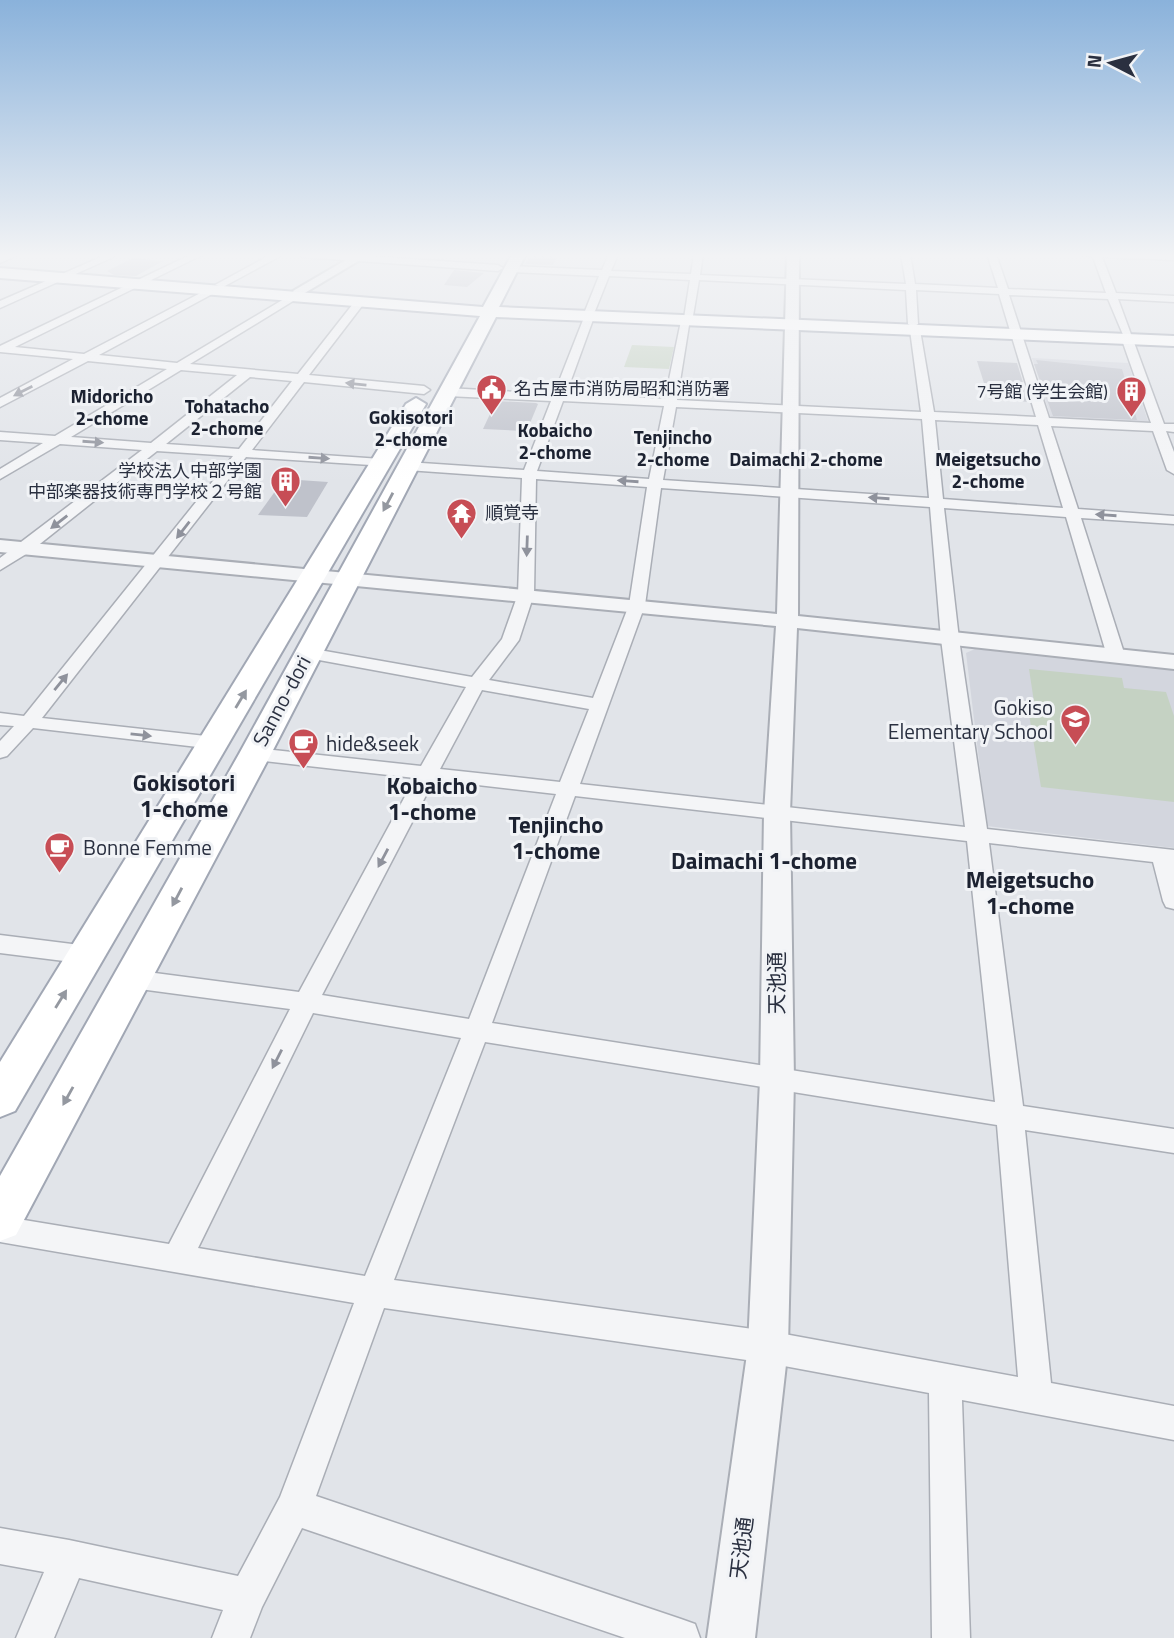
<svg xmlns="http://www.w3.org/2000/svg" width="1174" height="1638" font-family="'Titillium Web','Noto Sans JP',sans-serif">
<style>
.built{fill:#d3d6de}
.green{fill:#c5d2c3}
.building{fill:#bfc2cb}
.lines{fill:none;stroke-linecap:round;stroke-linejoin:round}
.minor-casing{stroke:#aaaeb6;stroke-width:3}
.tertiary-casing{stroke:#aaaeb6;stroke-width:4}
.primary-casing{stroke:#a1a7b4;stroke-width:4}
.minor{fill:#f4f5f7;fill-rule:evenodd}
.tertiary{fill:#f4f5f7;fill-rule:evenodd}
.primary{fill:#fff;fill-rule:evenodd}
.oneway{fill:#8f929c}
.oneway2{fill:#9498a0}
.labels{text-anchor:middle;stroke-width:6;stroke-linejoin:round;paint-order:stroke}
.far-poi-label{font-size:18px;fill:#2a3040;stroke:#f1f3f6;text-anchor:start}
.far-neighbourhood-label{font-size:19px;font-weight:bold;fill:#1c2231;stroke:#f1f3f6}
.street-label{font-size:21px;fill:#2a3040;stroke:#f1f3f6}
.poi-label{font-size:21px;fill:#2a3040;stroke:#f1f3f6;text-anchor:start}
.neighbourhood-label{font-size:23px;font-weight:bold;fill:#1c2231;stroke:#f1f3f6}
</style>
<rect width="100%" height="100%" fill="#e1e4e9"/>
<g class="built">
<polygon points="1032,358 1128,363 1149,424 1051,418"/>
<polygon points="975,649 1174,669 1174,848 987,826 966,653"/>
</g>
<g class="green">
<polygon points="632,345 674,347 669,369 624,367"/>
<polygon points="1029,669 1122,678 1124,688 1166,692 1174,716 1174,802 1041,787 1027,702 1034,702"/>
</g>
<g class="building">
<polygon points="532,254 558,254 553,265 525,264"/>
<polygon points="133,258 163,261 136,276 114,275 107,271"/>
<polygon points="454,270 484,273 467,287 444,285"/>
<polygon points="1036,360 1122,369 1137,420 1053,416 1034,364 1038,364"/>
<polygon points="977,361 1017,363 1029,402 989,399"/>
<polygon points="496,401 536,403 538,404 528,428 524,431 483,429"/>
<polygon points="284,479 328,482 307,517 258,515"/>
</g>
<g class="lines">
<defs>
<g id="minor">
<polygon points="7,254 20,254 0,263 0,257"/>
<polygon points="108,254 120,254 0,308 0,301"/>
<path d="M192 254H204L15 347 84 354 210 288H216V292L99 355 177 363 294 293 299 296 298 298 190 364 298 374 356 300 360 299 365 302 309 375 424 386 430 390 424 394 304 382 252 450 381 459 386 460V466L246 457 42 718 215 737 225 743 222 747 215 749 33 728 7 756 0 758V741L14 726 0 725V713L24 716 233 456 157 451 31 551 0 570V558L142 450 60 444 0 479V469L43 443 0 440V432L55 436 167 369 88 361 0 407V398L73 359 0 352V346ZM181 370 237 375 151 443 71 437ZM250 377 292 381 239 449 166 444Z"/>
<polygon points="272,254 284,254 223,287 215,285"/>
<polygon points="297,254 339,254 498,265 503,268 498,271 302,257"/>
<path d="M609 254H618L611 271 691 274 694 254H703L700 275 906 284 901 254H910L915 284 998 288 987 254H996L1008 289 1106 293 1093 257 1078 254H1174V260L1102 257 1116 293 1174 296V302L1118 299 1164 424H1174V432L1166 431 1174 452V474L1167 470 1153 431 1051 426 1078 509 1174 516V524L1081 518 1125 656 1122 660H1110L1107 656 1066 517 944 508 959 639 987 829 1174 850V909L1166 907 1163 901 1153 862 989 843 1023 1106 1174 1129V1153L1025 1130 1051 1383 1174 1406V1440L962 1400 970 1638H932L929 1393 768 1363 384 1308 316 1496 681 1619 695 1624 700 1638H625L302 1528 262 1607 250 1638H212L223 1610 79 1578 54 1638H16L44 1572 0 1564V1528L69 1540 238 1576 280 1497 354 1303 0 1242V1216L169 1244 290 1009 132 988 123 985 120 979 123 973 132 970 299 992 415 778 255 760 245 754 255 748 421 766 466 687 308 658 299 653 308 648 472 677 502 639 518 594 522 478 407 470 400 466 407 462 524 470 551 401 447 396 441 392 447 388 554 394 585 315 594 317 566 394 665 399 681 321 684 318 690 280 609 276 595 311 590 314 585 311 599 276 511 272 506 269 511 266 602 270ZM699 280 906 290 908 324 913 327 918 324 916 290 999 294 1036 417 934 412 920 330 915 327 910 330 921 412 677 400 690 319 693 316ZM1009 295 1108 299 1124 337 1122 340 1151 423 1049 418ZM563 401 664 406 649 479 537 471ZM676 407 922 419 929 498 663 480ZM935 420 1038 425 1063 508 943 499ZM536 479 647 487 629 605 593 698 489 680 519 640 534 594ZM661 488 930 507 941 639 965 827 580 784 645 605ZM482 690 589 709 560 782 440 769ZM434 780 556 794 469 1019 322 995ZM575 796 967 841 995 1102 492 1023ZM313 1013 461 1038 365 1276 198 1248ZM485 1042 997 1125 1018 1377 768 1331 394 1280Z"/>
<polygon points="0,935 88,946 96,949 100,955 96,961 88,964 0,953"/>
</g>
<g id="tertiary">
<polygon points="356,254 370,254 303,294 295,294 293,291"/>
<polygon points="787,254 799,254 798,616 1174,655 1174,669 797,628 790,813 794,1080 788,1347 755,1638 707,1638 748,1347 760,1080 764,813 776,626 0,552 0,540 777,614"/>
</g>
<g id="primary">
<polygon points="512,254 526,254 499,307 1174,336 1174,346 496,317 271,754 16,1235 0,1241 0,1176 239,754 480,316 0,278 0,268 483,307"/>
<polygon points="416,398 426,404 15,1111 0,1117 0,1062 406,404"/>
</g>
</defs>
<use href="#minor" class="minor-casing"/>
<use href="#tertiary" class="tertiary-casing"/>
<use href="#primary" class="primary-casing"/>
<use href="#minor" class="minor"/>
<use href="#tertiary" class="tertiary"/>
<use href="#primary" class="primary"/>
</g>
<defs><path id="oneway-solid" d="M-6-.8H1V-3.2L6.5 0L1 3.2V.8H-6Z" transform="scale(1.75)"/></defs>
<g class="oneway">
<use href="#oneway-solid" transform="translate(356 384) rotate(-174)"/>
<use href="#oneway-solid" transform="translate(23 391) rotate(153)"/>
<use href="#oneway-solid" transform="translate(93 442) rotate(4)"/>
<use href="#oneway-solid" transform="translate(319 458) rotate(4)"/>
<use href="#oneway-solid" transform="translate(628 481) rotate(-176)"/>
<use href="#oneway-solid" transform="translate(879 498) rotate(-176)"/>
<use href="#oneway-solid" transform="translate(1106 515) rotate(-176)"/>
<use href="#oneway-solid" transform="translate(59 522) rotate(142)"/>
<use href="#oneway-solid" transform="translate(183 530) rotate(128)"/>
<use href="#oneway-solid" transform="translate(527 546) rotate(92)"/>
<use href="#oneway-solid" transform="translate(61 682) rotate(-51)"/>
<use href="#oneway-solid" transform="translate(141 735) rotate(6)"/>
<use href="#oneway-solid" transform="translate(383 858) rotate(118)"/>
<use href="#oneway-solid" transform="translate(277 1059) rotate(117)"/>
</g>
<g class="oneway2">
<use href="#oneway-solid" transform="translate(388 502) rotate(118)"/>
<use href="#oneway-solid" transform="translate(241 699) rotate(-59)"/>
<use href="#oneway-solid" transform="translate(177 897) rotate(118)"/>
<use href="#oneway-solid" transform="translate(61 999) rotate(-58)"/>
<use href="#oneway-solid" transform="translate(68 1096) rotate(119)"/>
</g>
<linearGradient id="sky" x2="0" y2="1"><stop stop-color="#8ab2db"/><stop offset="0.53" stop-color="#f2f3f5"/><stop offset="1" stop-color="#f2f3f5" stop-opacity="0"/></linearGradient>
<rect width="1174" height="483" fill="url(#sky)"/>
<defs>
<symbol id="civic-pin" viewBox="-11 -11 22 30"><path d="M0 17L-7.5 6A9.5 9.5 0 1 1 7.5 6Z" fill="#c74d55" stroke="#f1f3f6"/><path d="M-.6-6.5H3V-4.5H.6V-3L4-1V1h2V6H-6V1h2V-1L-.6-3ZM-1.2 2.5V6h2.4V2.5Z" fill="#fff"/></symbol>
<symbol id="building-pin" viewBox="-11 -11 22 30"><path d="M0 17L-7.5 6A9.5 9.5 0 1 1 7.5 6Z" fill="#c74d55" stroke="#f1f3f6"/><path d="M-4-6H4V6H1V3H-1V6H-4ZM-2.5-4.3h1.7v1.8h-1.7ZM.8-4.3h1.7v1.8H.8ZM-2.5-1h1.7V.8h-1.7ZM.8-1h1.7V.8H.8Z" fill="#fff"/></symbol>
<symbol id="temple-pin" viewBox="-11 -11 22 30"><path d="M0 17L-7.5 6A9.5 9.5 0 1 1 7.5 6Z" fill="#c74d55" stroke="#f1f3f6"/><path d="M0-6L5-2H3V0L6.5 2.5H4V6H1.5V3h-3V6H-4V2.5H-6.5L-3 0V-2H-5Z" fill="#fff"/></symbol>
<symbol id="school-pin" viewBox="-11 -11 22 30"><path d="M0 17L-7.5 6A9.5 9.5 0 1 1 7.5 6Z" fill="#c74d55" stroke="#f1f3f6"/><path d="M0-5L7-2L0 1L-7-2ZM-4 1L0 2.5L4 1V4Q0 6-4 4Z" fill="#fff"/></symbol>
<symbol id="cafe-pin" viewBox="-11 -11 22 30"><path d="M0 17L-7.5 6A9.5 9.5 0 1 1 7.5 6Z" fill="#c74d55" stroke="#f1f3f6"/><path d="M-5.5-4.5H6V0H3Q3 3.5 0 3.5H-2.5Q-5.5 3.5-5.5 0ZM3-3.2v2h1.7v-2ZM-6 4.5H4V6H-6Z" fill="#fff"/></symbol>
</defs>
<g fill-rule="evenodd">
<use href="#civic-pin" x="474" y="372" width="35" height="47"/>
<use href="#building-pin" x="1114" y="374" width="35" height="47"/>
<use href="#building-pin" x="268" y="464" width="35" height="47"/>
<use href="#temple-pin" x="444" y="496" width="35" height="47"/>
<use href="#school-pin" x="1058" y="702" width="35" height="47"/>
<use href="#cafe-pin" x="286" y="726" width="35" height="47"/>
<use href="#cafe-pin" x="42" y="830" width="35" height="47"/>
</g>
<g class="labels">
<g class="far-poi-label">
<text x="514" y="395">名古屋市消防局昭和消防署</text>
<text x="1108" y="398" text-anchor="end">7号館 (学生会館)</text>
<text x="262" y="477" text-anchor="end">学校法人中部学園<tspan x="262" dy="21">中部楽器技術専門学校２号館</tspan></text>
<text x="485" y="519">順覚寺</text>
</g>
<g class="far-neighbourhood-label">
<text x="112" y="403">Midoricho<tspan x="112" dy="22">2-chome</tspan></text>
<text x="227" y="413">Tohatacho<tspan x="227" dy="22">2-chome</tspan></text>
<text x="411" y="424">Gokisotori<tspan x="411" dy="22">2-chome</tspan></text>
<text x="555" y="437">Kobaicho<tspan x="555" dy="22">2-chome</tspan></text>
<text x="673" y="444">Tenjincho<tspan x="673" dy="22">2-chome</tspan></text>
<text x="806" y="466">Daimachi 2-chome</text>
<text x="988" y="466">Meigetsucho<tspan x="988" dy="22">2-chome</tspan></text>
</g>
<g class="street-label">
<text transform="translate(282 701) rotate(-62)" y="7">Sanno-dori</text>
<text transform="translate(777 983) rotate(-90)" y="7">天池通</text>
<text transform="translate(742 1548) rotate(-83)" y="7">天池通</text>
</g>
<g class="poi-label">
<text x="1053" y="715" text-anchor="end">Gokiso<tspan x="1053" dy="24">Elementary School</tspan></text>
<text x="326" y="751">hide&amp;seek</text>
<text x="83" y="855">Bonne Femme</text>
</g>
<g class="neighbourhood-label">
<text x="184" y="791">Gokisotori<tspan x="184" dy="26">1-chome</tspan></text>
<text x="432" y="794">Kobaicho<tspan x="432" dy="26">1-chome</tspan></text>
<text x="556" y="833">Tenjincho<tspan x="556" dy="26">1-chome</tspan></text>
<text x="764" y="869">Daimachi 1-chome</text>
<text x="1030" y="888">Meigetsucho<tspan x="1030" dy="26">1-chome</tspan></text>
</g>
</g>
<g transform="translate(1111 63) rotate(276)" stroke="#f1f3f6" stroke-width="5" paint-order="stroke">
<path d="M0-5L12 26L0 18L-12 26Z" fill="#2a3040"/>
<text y="-10" font-size="19" font-weight="bold" text-anchor="middle" fill="#2a3040">N</text>
</g>
</svg>
